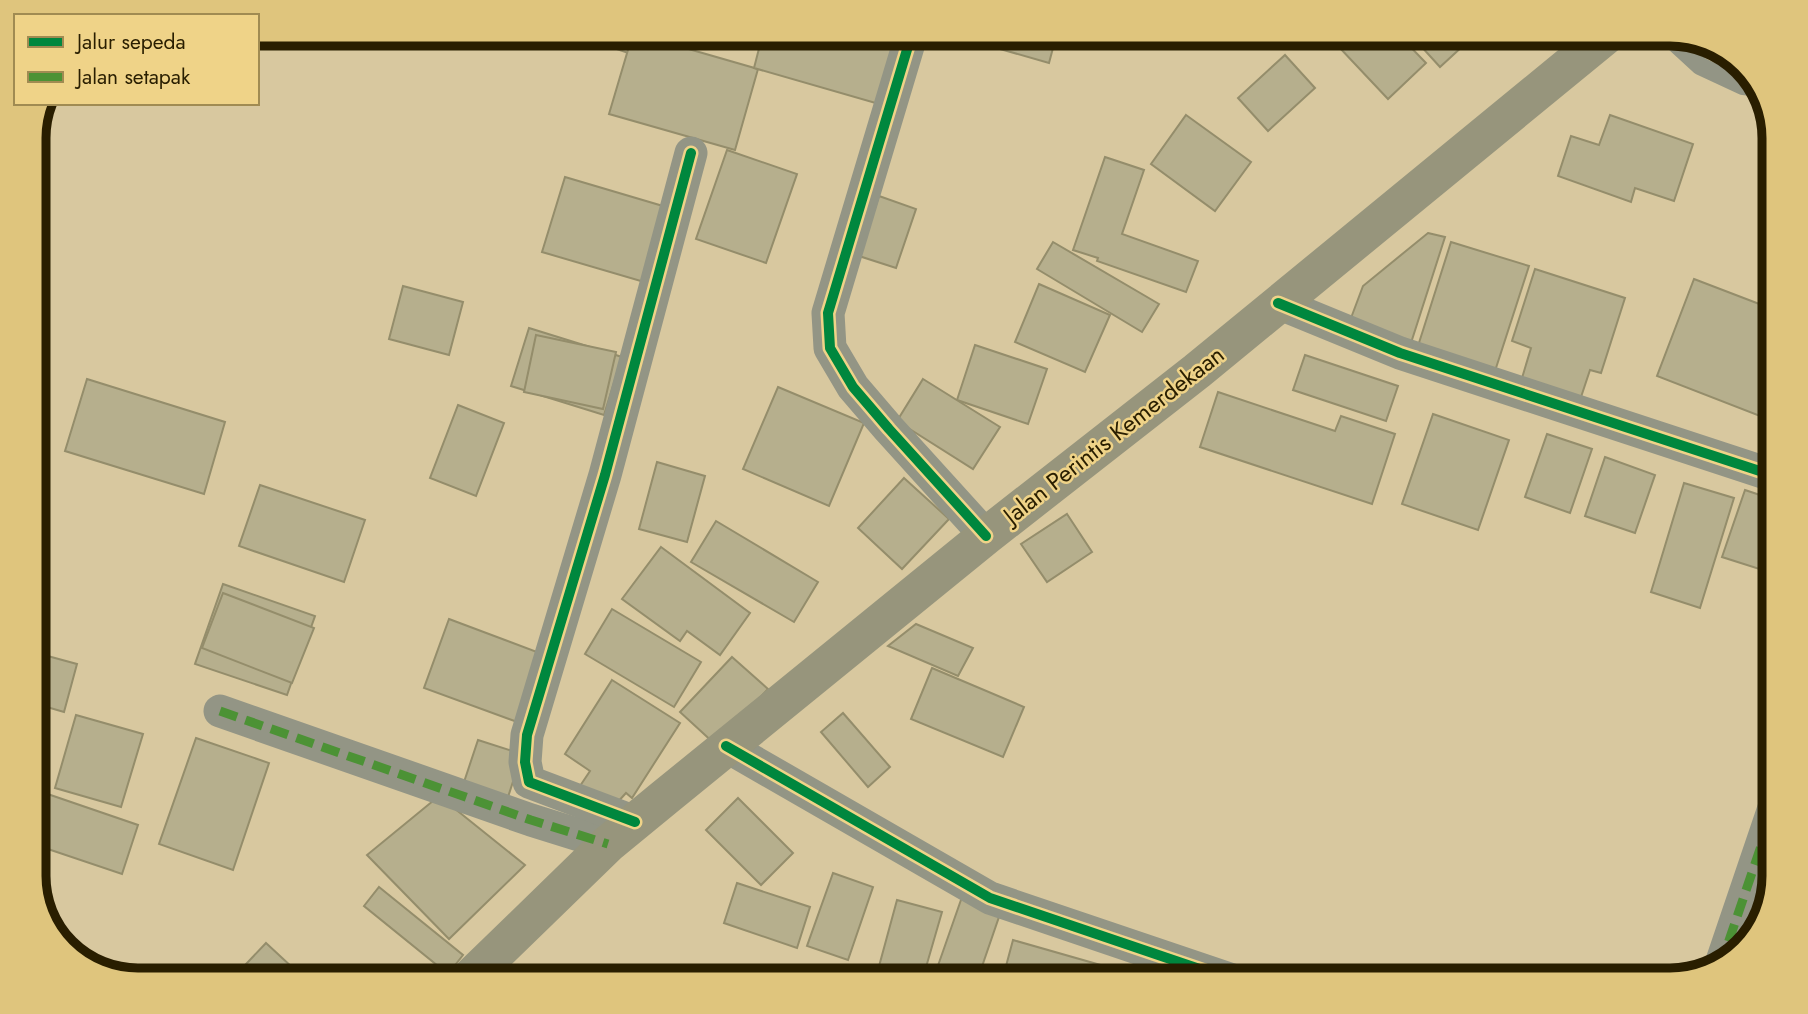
<svg xmlns="http://www.w3.org/2000/svg" width="1808" height="1014" font-family="Jost,sans-serif">
<style>
.building{fill:#b6af8d;stroke:#948d6b;stroke-width:2}
.lines{fill:none;stroke-linecap:round;stroke-linejoin:round}
.service{stroke:#939585;stroke-width:18}
.minor{stroke:#939585;stroke-width:33}
.primary{stroke:#97957c;stroke-width:38}
.quiet{stroke:#4c9235;stroke-width:9;stroke-dasharray:18 9;stroke-linecap:butt}
.cycleway-casing{stroke:#efd388;stroke-width:15}
.cycleway{stroke:#00873e;stroke-width:10}
.labels{text-anchor:middle;stroke-width:5;stroke-linejoin:round;paint-order:stroke}
.street-label{font-size:24px;fill:#291e00;stroke:#efd388}
.rim{fill:none;stroke:#291e00;stroke-width:9}
</style>
<rect width="100%" height="100%" fill="#d8c89f"/>
<g class="building">
<polygon points="586,33 648,33 640,57 584,38"/>
<polygon points="633,33 758,69 735,150 609,114"/>
<polygon points="763,33 845,33 902,50 886,106 754,68"/>
<polygon points="963,33 1057,33 1049,63 962,38"/>
<polygon points="1351,33 1397,33 1426,63 1388,99 1338,46"/>
<polygon points="1409,33 1477,33 1440,67"/>
<polygon points="1285,55 1315,88 1268,131 1238,98"/>
<polygon points="1186,115 1251,162 1215,211 1151,164"/>
<polygon points="1610,115 1693,144 1674,201 1635,188 1631,202 1558,176 1571,136 1599,145"/>
<polygon points="727,150 797,174 766,263 696,239"/>
<polygon points="1105,157 1144,170 1122,234 1198,261 1186,292 1097,261 1098,258 1073,250"/>
<polygon points="565,177 673,209 651,284 542,252"/>
<polygon points="879,196 916,209 896,268 859,256"/>
<polygon points="1428,233 1445,237 1410,346 1348,326 1363,286"/>
<polygon points="1053,242 1159,304 1142,332 1037,269"/>
<polygon points="1451,242 1529,266 1495,371 1418,346"/>
<polygon points="1535,269 1625,298 1601,373 1590,370 1581,397 1522,378 1531,348 1512,341"/>
<polygon points="1694,279 1775,310 1775,379 1760,416 1657,376"/>
<polygon points="1039,284 1110,315 1085,372 1015,342"/>
<polygon points="403,286 463,302 449,355 389,339"/>
<polygon points="529,328 622,357 604,415 511,386"/>
<polygon points="536,335 616,352 603,409 524,392"/>
<polygon points="975,345 1047,369 1028,424 957,400"/>
<polygon points="1305,355 1398,386 1386,421 1293,390"/>
<polygon points="87,379 225,422 204,494 65,451"/>
<polygon points="923,379 1000,427 973,469 897,421"/>
<polygon points="778,387 864,423 829,506 743,469"/>
<polygon points="1218,392 1335,431 1341,416 1395,434 1372,504 1200,447"/>
<polygon points="458,405 504,423 476,496 430,478"/>
<polygon points="1433,414 1509,440 1478,530 1402,504"/>
<polygon points="1547,434 1592,449 1570,513 1525,497"/>
<polygon points="1605,457 1655,475 1635,533 1585,516"/>
<polygon points="657,462 705,476 687,542 639,529"/>
<polygon points="904,478 949,519 902,569 858,528"/>
<polygon points="1684,483 1734,498 1700,608 1651,592"/>
<polygon points="260,485 365,520 344,582 239,546"/>
<polygon points="1745,490 1775,500 1775,574 1722,557"/>
<polygon points="1067,514 1092,552 1047,582 1021,544"/>
<polygon points="716,521 818,582 794,622 691,562"/>
<polygon points="661,547 750,613 720,655 687,631 680,641 622,599"/>
<polygon points="223,584 315,616 287,695 195,664"/>
<polygon points="223,593 314,628 292,683 202,648"/>
<polygon points="612,609 701,662 674,707 585,654"/>
<polygon points="449,619 545,655 520,723 424,688"/>
<polygon points="916,624 973,648 958,676 888,646"/>
<polygon points="33,652 77,664 64,712 33,703"/>
<polygon points="732,657 768,689 716,745 680,712"/>
<polygon points="932,668 1024,707 1003,757 911,719"/>
<polygon points="612,680 680,723 632,798 626,793 615,805 578,789 590,771 565,754"/>
<polygon points="843,713 890,767 868,787 821,732"/>
<polygon points="76,715 143,734 121,807 55,788"/>
<polygon points="196,738 269,763 233,870 159,844"/>
<polygon points="478,740 522,754 507,800 463,785"/>
<polygon points="33,789 138,825 122,874 33,844"/>
<polygon points="439,796 525,865 449,939 367,855"/>
<polygon points="738,798 793,853 761,885 706,830"/>
<polygon points="833,873 873,887 848,960 807,946"/>
<polygon points="737,883 810,907 797,948 724,923"/>
<polygon points="379,887 463,955 448,974 364,906"/>
<polygon points="962,897 1001,911 977,981 946,981 934,977"/>
<polygon points="897,900 942,912 922,981 875,981"/>
<polygon points="1013,940 1125,972 1123,981 1002,981"/>
<polygon points="266,943 307,981 230,981"/>
<polygon points="577,970 616,981 574,981"/>
</g>
<g class="lines">
<polyline class="service" points="1664,33 1700,66 1743,86 1761,88"/>
<g class="minor">
<polyline points="912,33 828,313 830,348 853,387 889,429 986,536"/>
<polyline points="1278,303 1400,353 1775,476"/>
<polyline points="220,711 531,820 608,844"/>
<polyline points="726,746 990,898 1235,981"/>
<polyline points="635,822 529,782 525,762 527,735 605,475 691,153"/>
<polyline points="1720,967 1775,805"/>
</g>
<polyline class="primary" points="467,981 608,844 664,798 986,536 1197,371 1609,33"/>
<g class="quiet">
<polyline points="220,711 531,820 608,844"/>
<polyline points="1720,967 1775,805"/>
</g>
<defs>
<g id="cycleway">
<polyline points="912,33 828,313 830,348 853,387 889,429 986,536"/>
<polyline points="1278,303 1400,353 1775,476"/>
<polyline points="726,746 990,898 1235,981"/>
<polyline points="635,822 529,782 525,762 527,735 605,475 691,153"/>
</g>
</defs>
<use href="#cycleway" class="cycleway-casing"/>
<use href="#cycleway" class="cycleway"/>
</g>
<g class="labels">
<g class="street-label">
<text transform="translate(1114 435) rotate(-38)" y="8">Jalan Perintis Kemerdekaan</text>
</g>
</g>
<path d="M0 0H1808V1014H0ZM138 46H1670A92 92 0 0 1 1762 138V876A92 92 0 0 1 1670 968H138A92 92 0 0 1 46 876V138A92 92 0 0 1 138 46Z" fill="#dfc57d" fill-rule="evenodd"/>
<path class="rim" d="M138 46H1670A92 92 0 0 1 1762 138V876A92 92 0 0 1 1670 968H138A92 92 0 0 1 46 876V138A92 92 0 0 1 138 46Z"/>
<rect x="14" y="14" width="245" height="91" fill="#efd388" stroke="#a08b52" stroke-width="2"/>
<rect x="28" y="37" width="35" height="10" fill="#00873e" stroke="#a08b52" stroke-width="2"/>
<text x="77" y="49" font-size="21" fill="#291e00">Jalur sepeda</text>
<rect x="28" y="72" width="35" height="10" fill="#4c9235" stroke="#a08b52" stroke-width="2"/>
<text x="77" y="84" font-size="21" fill="#291e00">Jalan setapak</text>
</svg>
